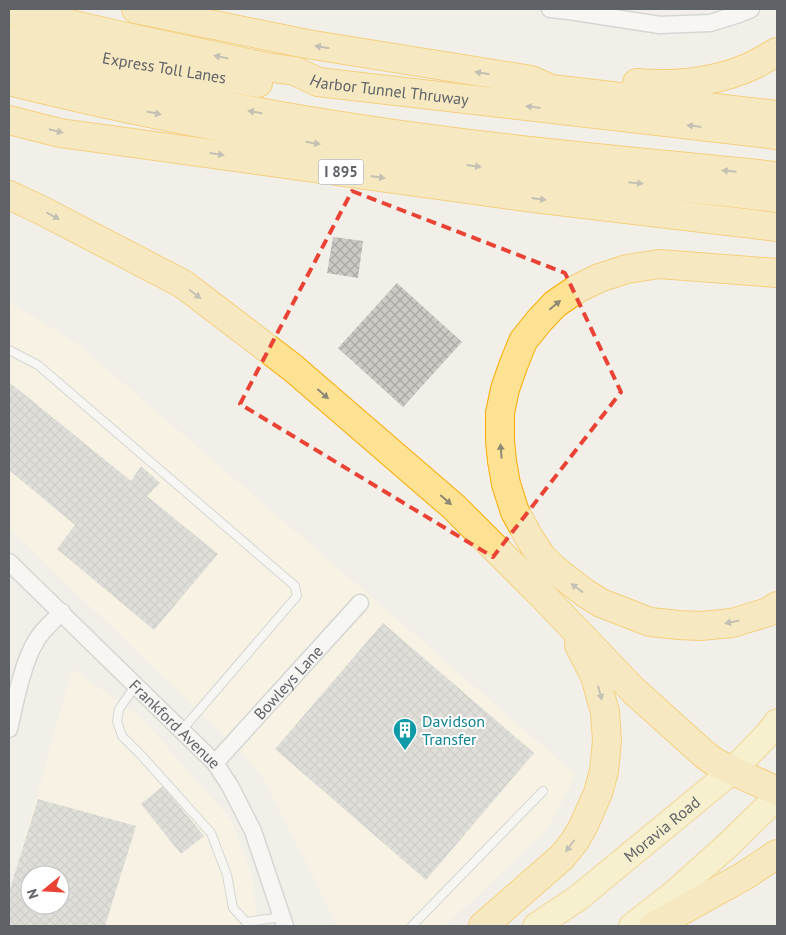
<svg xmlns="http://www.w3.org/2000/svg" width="786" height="935" font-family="'PT Sans',sans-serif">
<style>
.commercial{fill:#fef7e0;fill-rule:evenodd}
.building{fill:url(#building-cross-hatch);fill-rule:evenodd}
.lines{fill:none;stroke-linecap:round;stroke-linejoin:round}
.service-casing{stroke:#b5b8bc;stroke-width:10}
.minor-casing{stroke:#b5b8bc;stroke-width:19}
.primary-casing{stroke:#f2c960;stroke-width:28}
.motorway-casing{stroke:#f9ab00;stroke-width:30}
.service{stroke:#fff;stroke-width:8}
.minor{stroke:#fff;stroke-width:16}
.primary{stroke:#fff2af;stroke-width:25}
.motorway{stroke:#fde293;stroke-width:28}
.oneway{fill:#8e8975}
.marked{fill:none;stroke:#ea4335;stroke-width:4;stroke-dasharray:10 6;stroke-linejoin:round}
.labels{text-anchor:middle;stroke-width:4;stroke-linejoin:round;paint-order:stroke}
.shield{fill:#fff;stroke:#8f9295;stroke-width:1}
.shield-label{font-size:15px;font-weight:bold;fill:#5f6368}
.street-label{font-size:16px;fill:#5f6368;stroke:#fff}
.culture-label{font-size:16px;fill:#0d838f;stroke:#fff;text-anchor:start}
</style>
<defs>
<pattern id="building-cross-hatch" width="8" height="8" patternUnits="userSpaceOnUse" patternTransform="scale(1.25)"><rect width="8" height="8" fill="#cccac5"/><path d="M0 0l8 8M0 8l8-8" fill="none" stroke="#a9a8a4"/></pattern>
</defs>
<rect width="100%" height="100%" fill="#f1efe8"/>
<g class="commercial">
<polygon points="9,302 79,345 375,600 576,775 547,830 445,926 337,926 309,868 262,777 243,754 9,528"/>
<path d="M72 669 141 717 231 820 252 875 257 926H9V895ZM30 875H60V905H30Z"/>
</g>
<g class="building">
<polygon points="333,237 363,241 358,278 327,273"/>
<polygon points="397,283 462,342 403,407 338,348"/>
<polygon points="9,382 131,481 141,466 160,483 147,496 218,554 154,630 57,549 75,525 9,470"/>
<polygon points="383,623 534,753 426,880 275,749"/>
<polygon points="163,786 204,836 181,854 141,804"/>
<path d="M38 799 136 826 105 926H9V892ZM30 875H60V905H30Z"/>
</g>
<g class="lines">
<defs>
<g id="service">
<polyline points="9,350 38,365 295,586 297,596 182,730"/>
<polyline points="136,685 119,709 117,721 122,736 142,756 211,833 227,875 233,908 246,922 282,917"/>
<polyline points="412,926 543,791"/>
</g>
<g id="minor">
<polyline points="550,9 569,11 660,25 710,23 739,14 751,9"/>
<path id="s1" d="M9 562 215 763 230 786 253 831 285 926"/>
<path d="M9 729C15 703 22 664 36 641 42 630 53 621 62 612"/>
<path id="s2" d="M215 763 360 603"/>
</g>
<g id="primary">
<path id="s3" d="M536 926 578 898 732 771 768 734 777 722"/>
<polyline points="632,926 672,895 728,845 777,797"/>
</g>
<g id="motorway">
<polyline points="136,9 307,44 531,80 551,89 777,115"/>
<path id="s4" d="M9 10 126 37 266 67 295 71 318 82 777 135"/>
<path id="s5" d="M9 39 112 59 258 83"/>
<path d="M9 58C119 85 230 109 342 126 486 149 632 161 777 176"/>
<path d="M9 81C167 121 328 148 489 168 585 180 682 186 777 198"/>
<path d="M637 83C673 86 708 83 742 70 754 66 766 58 777 52"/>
<polyline points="9,120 60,133 540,199 777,227"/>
<polyline points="9,195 41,210 183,284 293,368 454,507 544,597 634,691 705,755 716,763 777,791"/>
<polyline points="777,273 659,264 627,269 599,278 577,289 555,304 539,321 523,341 513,366 505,389 500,413 500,441 502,461 506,484 515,512 530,539 541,556 554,569 585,593 601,603 650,622 679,625 700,626 732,623 768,612 777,606"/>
<polyline points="483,926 562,857 574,842 583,827 598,793 604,771 607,741 605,712 595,676 579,645"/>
<polyline points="654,926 744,876 777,854"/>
</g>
</defs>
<use href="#service" class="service-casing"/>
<use href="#minor" class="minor-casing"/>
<use href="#primary" class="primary-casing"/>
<use href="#motorway" class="motorway-casing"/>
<use href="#service" class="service"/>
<use href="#minor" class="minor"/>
<use href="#primary" class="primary"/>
<use href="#motorway" class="motorway"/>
</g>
<defs><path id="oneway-solid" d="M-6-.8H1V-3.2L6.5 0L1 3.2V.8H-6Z" transform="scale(1.25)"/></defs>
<g class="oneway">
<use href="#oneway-solid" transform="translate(322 47) rotate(-171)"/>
<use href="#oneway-solid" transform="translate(221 57) rotate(-168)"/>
<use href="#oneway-solid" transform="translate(482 73) rotate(-171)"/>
<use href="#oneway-solid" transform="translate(533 107) rotate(-173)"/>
<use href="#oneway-solid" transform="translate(255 112) rotate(-169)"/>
<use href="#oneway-solid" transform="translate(154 113) rotate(12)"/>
<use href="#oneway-solid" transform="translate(694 126) rotate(-173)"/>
<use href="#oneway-solid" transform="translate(56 131) rotate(13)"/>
<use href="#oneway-solid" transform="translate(313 143) rotate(9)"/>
<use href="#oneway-solid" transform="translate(217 154) rotate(8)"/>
<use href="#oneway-solid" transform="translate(474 166) rotate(7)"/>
<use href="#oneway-solid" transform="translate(729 171) rotate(-174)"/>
<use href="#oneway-solid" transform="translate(378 177) rotate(8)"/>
<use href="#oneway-solid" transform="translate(636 183) rotate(6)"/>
<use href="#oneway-solid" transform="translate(539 199) rotate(7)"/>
<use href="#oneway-solid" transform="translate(53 216) rotate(28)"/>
<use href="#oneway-solid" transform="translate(195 294) rotate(37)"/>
<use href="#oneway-solid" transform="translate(555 305) rotate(-40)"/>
<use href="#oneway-solid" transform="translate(323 394) rotate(41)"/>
<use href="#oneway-solid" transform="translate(501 451) rotate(-95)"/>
<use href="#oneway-solid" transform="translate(446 500) rotate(41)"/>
<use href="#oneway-solid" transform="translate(577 588) rotate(-144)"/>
<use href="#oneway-solid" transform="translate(732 622) rotate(169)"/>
<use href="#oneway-solid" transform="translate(600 693) rotate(75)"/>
<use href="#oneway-solid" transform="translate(570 846) rotate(126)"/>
</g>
<path d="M0 0H786V935H0ZM352 191 565 273 621 392 493 557 240 404Z" fill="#f1efe8" fill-opacity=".55" fill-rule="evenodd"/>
<path class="marked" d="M352 191 565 273 621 392 493 557 240 404Z"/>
<defs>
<symbol id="building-pin" viewBox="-11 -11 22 30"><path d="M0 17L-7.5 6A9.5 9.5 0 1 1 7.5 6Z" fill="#0f9aa8" stroke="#fff"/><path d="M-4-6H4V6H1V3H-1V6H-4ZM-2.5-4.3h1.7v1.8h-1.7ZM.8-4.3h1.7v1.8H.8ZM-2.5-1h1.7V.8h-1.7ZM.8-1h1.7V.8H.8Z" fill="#fff"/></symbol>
</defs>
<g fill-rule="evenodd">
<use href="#building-pin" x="391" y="716" width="28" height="38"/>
</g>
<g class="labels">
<rect class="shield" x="318.5" y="159.5" width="45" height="25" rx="4"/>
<g class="shield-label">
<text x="341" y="177">I 895</text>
</g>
<g class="street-label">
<text dy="6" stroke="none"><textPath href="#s5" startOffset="158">Express Toll Lanes</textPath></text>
<text dy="6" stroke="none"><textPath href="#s4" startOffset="390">Harbor Tunnel Thruway</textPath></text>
<text dy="6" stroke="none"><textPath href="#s2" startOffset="109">Bowleys Lane</textPath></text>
<text dy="6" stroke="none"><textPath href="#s1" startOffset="232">Frankford Avenue</textPath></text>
<text dy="6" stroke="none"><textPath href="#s3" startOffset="159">Moravia Road</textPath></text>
</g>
<g class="culture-label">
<text x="422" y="727">Davidson<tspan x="422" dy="18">Transfer</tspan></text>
</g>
</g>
<rect width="786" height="935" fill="none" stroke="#5f6368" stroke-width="20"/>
<g transform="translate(45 890) rotate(252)"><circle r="24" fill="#ffffff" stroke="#bfc1c3"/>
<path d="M0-4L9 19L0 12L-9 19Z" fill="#ea4335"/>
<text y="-8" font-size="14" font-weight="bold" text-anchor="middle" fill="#5f6368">N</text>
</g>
</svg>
